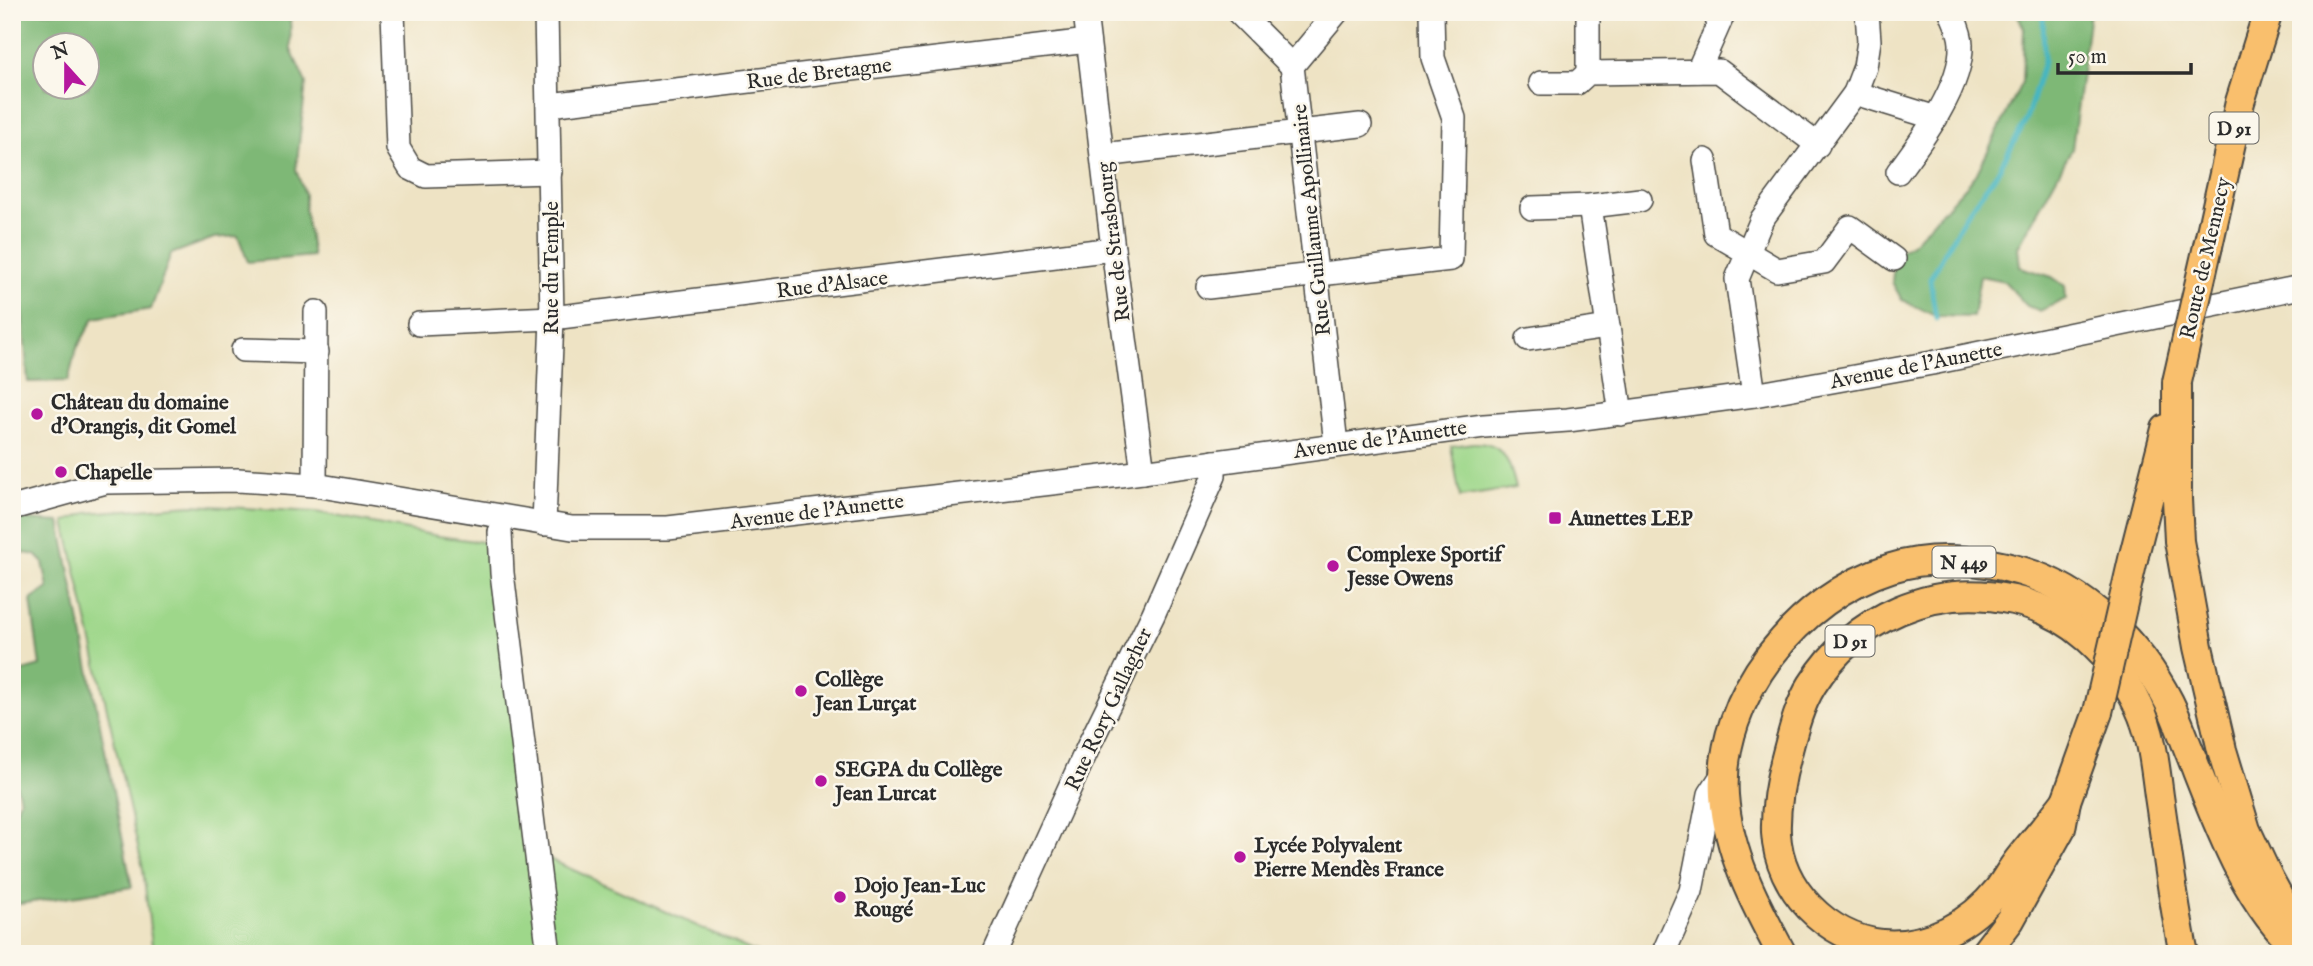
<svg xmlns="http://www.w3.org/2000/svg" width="2313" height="966" font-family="'IM FELL English',serif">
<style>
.green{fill:#9ed78a;stroke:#64815a;stroke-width:2}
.forest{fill:#7eb876;stroke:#547250;stroke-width:2;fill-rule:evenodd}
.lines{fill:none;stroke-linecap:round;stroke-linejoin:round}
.stream{stroke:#47b6c1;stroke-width:5}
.minor-casing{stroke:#484742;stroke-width:26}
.major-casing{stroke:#484742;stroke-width:32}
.minor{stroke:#fff;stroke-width:23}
.major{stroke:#f9bf6d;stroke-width:28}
.major-bridge-casing{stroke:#484742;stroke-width:32;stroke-linecap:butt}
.major-bridge{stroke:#f9bf6d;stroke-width:28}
.poi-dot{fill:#b5179e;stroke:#fbf7ec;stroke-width:2.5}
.labels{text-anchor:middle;stroke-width:5;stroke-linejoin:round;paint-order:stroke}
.shield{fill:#fbf7ec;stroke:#696865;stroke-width:2}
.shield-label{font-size:19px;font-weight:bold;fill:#2b2b2b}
.street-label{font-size:21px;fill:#2b2b2b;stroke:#fbf7ec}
.poi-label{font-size:21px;font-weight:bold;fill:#2b2b2b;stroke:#fbf7ec;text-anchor:start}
</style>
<rect width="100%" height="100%" fill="#fbf7ec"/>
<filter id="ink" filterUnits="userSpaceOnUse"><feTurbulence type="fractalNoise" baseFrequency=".0143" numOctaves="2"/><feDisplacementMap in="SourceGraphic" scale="14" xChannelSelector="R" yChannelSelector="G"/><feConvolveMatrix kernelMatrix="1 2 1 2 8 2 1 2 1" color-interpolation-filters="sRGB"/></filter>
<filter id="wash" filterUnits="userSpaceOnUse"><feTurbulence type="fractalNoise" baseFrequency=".00686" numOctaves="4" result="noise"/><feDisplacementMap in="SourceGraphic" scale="28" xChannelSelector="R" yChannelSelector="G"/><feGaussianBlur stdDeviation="1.57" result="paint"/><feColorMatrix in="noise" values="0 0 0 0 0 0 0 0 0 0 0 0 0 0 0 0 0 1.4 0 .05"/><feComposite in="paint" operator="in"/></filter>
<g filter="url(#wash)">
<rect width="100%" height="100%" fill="#eee3c4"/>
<g class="green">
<path d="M1473 443C1504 442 1510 462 1516 488L1460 497 1451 446Z"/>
<polygon points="192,505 316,512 438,536 496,544 540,855 759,954 153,954 143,869 65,522 87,513"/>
</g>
<g class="forest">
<path d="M12 12H290L291 50 306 83 296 170 305 195V210L313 256 248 262 238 236 214 238 171 254 151 309 94 318 76 350 68 381 28 382 22 306H12ZM46 46H88V88H46Z"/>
<polygon points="2016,12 2090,12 2072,149 2018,247 2020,267 2052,277 2065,286 2066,299 2040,311 2027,306 2004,281 1980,276 1973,317 1935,316 1902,300 1892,282 1895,254 1913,243 1976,175 2022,82 2024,28"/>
<polygon points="12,519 60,522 132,887 12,905 12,812 15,812 20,800 17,787 12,781 12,674 40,666 31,600 48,588 43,562 36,555 12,551"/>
</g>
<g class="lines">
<polyline class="stream" points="1936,319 1930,279 1965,216 1997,173 2026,120 2044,61 2043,12"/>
</g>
</g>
<g filter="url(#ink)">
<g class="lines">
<defs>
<g id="minor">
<polyline points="393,12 398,148 410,168 426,176 550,172"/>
<polyline points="1085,12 1113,249 1143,472"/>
<polyline points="1238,12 1292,66"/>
<polyline points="1588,12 1588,73"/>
<polyline points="1698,71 1724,12"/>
<polyline points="1541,83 1577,83 1588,73 1719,71 1818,145"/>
<polyline points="1855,93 1936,118"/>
<polyline points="549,105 1088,41"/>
<polyline points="1103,155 1360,125"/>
<polyline points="1705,160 1716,234 1777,270 1824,262 1850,227 1894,259"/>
<path d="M1898 172C1922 140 1963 85 1961 44 1961 33 1955 22 1951 12"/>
<polyline points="1590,206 1621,414"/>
<polyline points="1532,208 1590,206 1640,200"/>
<polyline points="1208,287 1451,259 1454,118 1433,58 1432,12"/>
<polyline points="419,324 552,318 1113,249"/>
<polyline points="1528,339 1608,327"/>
<polyline points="243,350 317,352"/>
<polyline points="1754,395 1737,279 1762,219 1855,93 1865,67 1869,41 1867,12"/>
<polyline points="1336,444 1292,66 1337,12"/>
<polyline points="315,485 316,312"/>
<polyline points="12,508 106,482 238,480 315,485 572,528 668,528 1120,475 1484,426 1568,420 1754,395 1932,363 2301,287"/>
<polyline points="544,524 552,318 546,12"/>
<polyline points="500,532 502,573 549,954"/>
<polyline points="994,954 1091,741 1153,615 1214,476 1214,462"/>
<polyline points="1663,954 1691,891 1710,794 1725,771"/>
</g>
<g id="major">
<polyline points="2208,246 2240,102 2268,12"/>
<polyline points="2177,382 2177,499 2179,541 2198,647 2222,750 2246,830 2269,879 2299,934"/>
<polyline points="2134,555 2166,429"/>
<path d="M2066 801C2051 821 2035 839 2020 858 2012 868 2006 879 1999 889 1971 924 1928 948 1882 944 1827 938 1779 889 1776 833 1775 806 1780 780 1787 754 1793 731 1799 706 1812 685 1855 617 1934 582 2013 600 2070 612 2114 654 2139 707 2152 734 2155 766 2159 796 2167 849 2173 902 2184 954"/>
<path d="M1782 954C1755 904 1728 853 1724 795 1718 696 1798 597 1891 568 1931 555 1981 559 2021 571 2085 590 2139 643 2169 702 2177 718 2183 736 2190 753 2217 821 2244 901 2301 952"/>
<polyline points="1984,954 2010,920 2061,828 2066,801 2098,712"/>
</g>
</defs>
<use href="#minor" class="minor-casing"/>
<use href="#major" class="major-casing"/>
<use href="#minor" class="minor"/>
<use href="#major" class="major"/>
<defs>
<g id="major-bridge">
<polyline points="2177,382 2208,246"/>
<polyline points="2098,712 2134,555"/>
</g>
</defs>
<use href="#major-bridge" class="major-bridge-casing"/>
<use href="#major-bridge" class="major-bridge"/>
</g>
</g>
<g class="poi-dot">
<circle cx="37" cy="414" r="7"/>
<circle cx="61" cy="472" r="7"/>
<rect x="1548" y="511" width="14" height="14" rx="3.5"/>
<circle cx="1333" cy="566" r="7"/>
<circle cx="801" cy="691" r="7"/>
<circle cx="821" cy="781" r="7"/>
<circle cx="1240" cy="857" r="7"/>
<circle cx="840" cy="897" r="7"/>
</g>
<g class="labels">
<g class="shield">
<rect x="2209.5" y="112.5" width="49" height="31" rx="5"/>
<rect x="1932.5" y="546.5" width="63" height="31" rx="5"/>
<rect x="1825.5" y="625.5" width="49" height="31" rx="5"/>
</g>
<g class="shield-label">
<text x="2234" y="135">D 91</text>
<text x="1964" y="569">N 449</text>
<text x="1850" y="648">D 91</text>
</g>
<g class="street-label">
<text transform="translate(819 73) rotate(-7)" y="7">Rue de Bretagne</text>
<text transform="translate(1311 220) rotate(-96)" y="7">Rue Guillaume Apollinaire</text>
<text transform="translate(1113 242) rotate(-97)" y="7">Rue de Strasbourg</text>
<text transform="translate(2205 258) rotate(-77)" y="7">Route de Mennecy</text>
<text transform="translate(551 268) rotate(-90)" y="7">Rue du Temple</text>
<text transform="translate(832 284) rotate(-7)" y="7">Rue d'Alsace</text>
<text transform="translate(1916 365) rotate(-11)" y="7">Avenue de l’Aunette</text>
<text transform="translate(1380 439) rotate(-8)" y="7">Avenue de l'Aunette</text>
<text transform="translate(817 511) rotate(-7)" y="7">Avenue de l'Aunette</text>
<text transform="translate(1108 709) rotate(-65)" y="7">Rue Rory Gallagher</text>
</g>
<g class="poi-label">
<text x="51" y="409">Château du domaine<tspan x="51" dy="24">d'Orangis, dit Gomel</tspan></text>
<text x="75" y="479">Chapelle</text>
<text x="1569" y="525">Aunettes LEP</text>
<text x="1347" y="561">Complexe Sportif<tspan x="1347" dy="24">Jesse Owens</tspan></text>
<text x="815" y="686">Collège<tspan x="815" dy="24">Jean Lurçat</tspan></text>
<text x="835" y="776">SEGPA du Collège<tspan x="835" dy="24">Jean Lurcat</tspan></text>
<text x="1254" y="852">Lycée Polyvalent<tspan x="1254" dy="24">Pierre Mendès France</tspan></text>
<text x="854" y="892">Dojo Jean-Luc<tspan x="854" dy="24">Rougé</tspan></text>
</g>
</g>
<rect width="2313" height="966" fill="none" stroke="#fbf7ec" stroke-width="42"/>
<g transform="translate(66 66) rotate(339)"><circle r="33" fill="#fbf7ec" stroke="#a8a59f" stroke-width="2"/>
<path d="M0-5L12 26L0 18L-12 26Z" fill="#b5179e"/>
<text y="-10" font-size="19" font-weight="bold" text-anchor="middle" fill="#2b2b2b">N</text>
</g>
<path d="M2058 63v10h133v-10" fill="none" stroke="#2b2b2b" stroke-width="3.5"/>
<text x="2068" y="63" font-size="21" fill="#2b2b2b" stroke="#fbf7ec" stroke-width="5" paint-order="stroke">50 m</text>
</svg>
